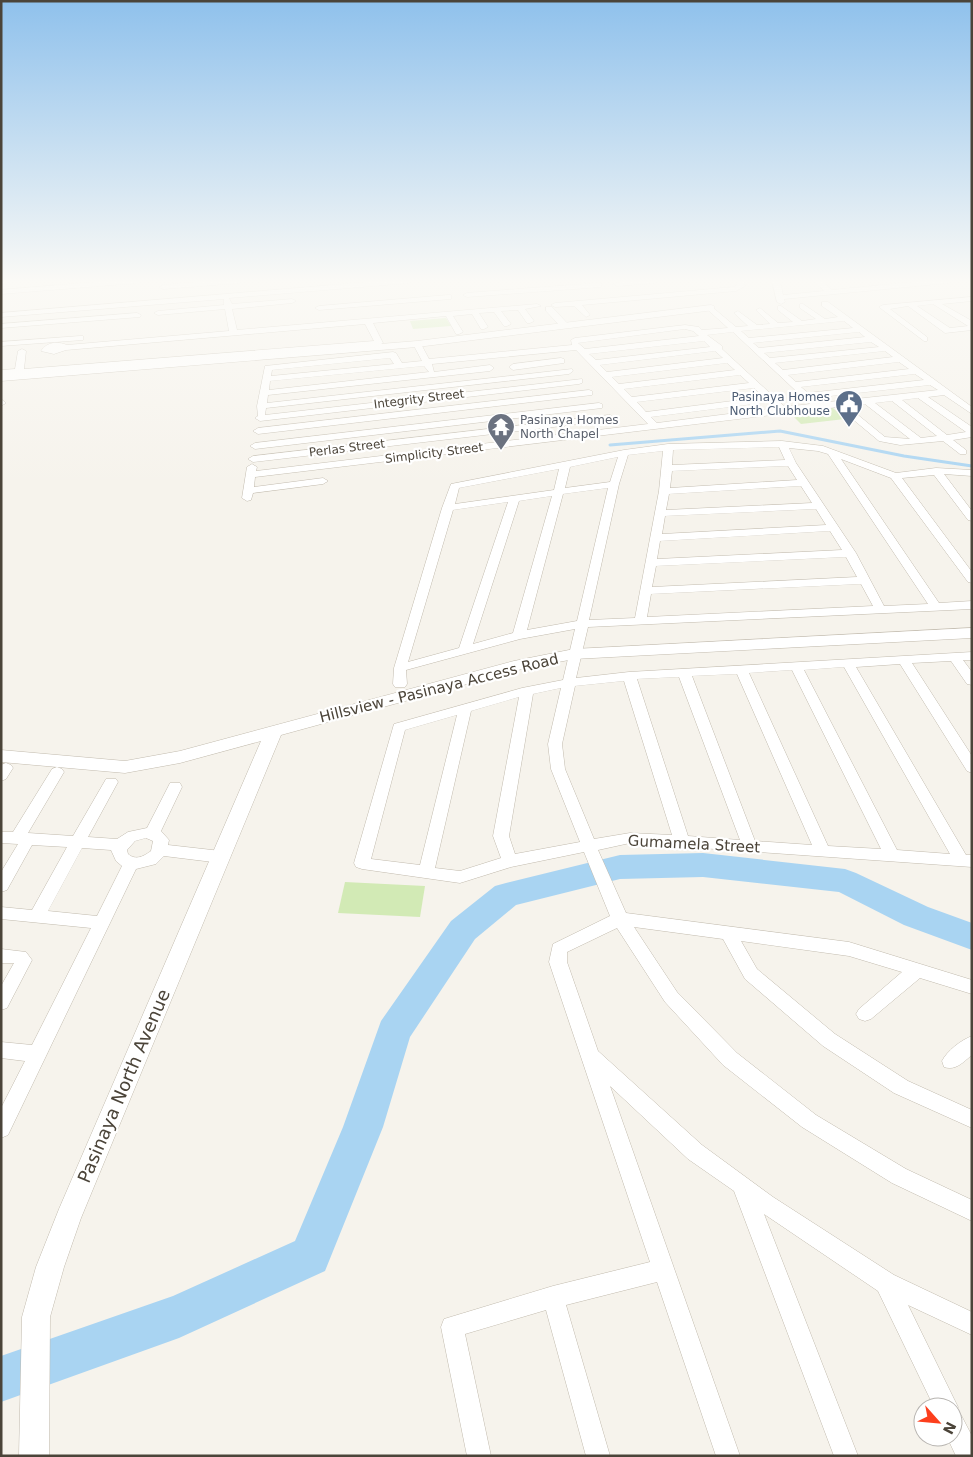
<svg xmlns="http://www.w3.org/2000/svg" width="973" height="1457" font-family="'DejaVu Sans',sans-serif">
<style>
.green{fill:#d2eab5}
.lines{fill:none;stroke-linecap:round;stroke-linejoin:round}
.stream{stroke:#a9d4f2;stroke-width:3}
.river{fill:#a9d4f2;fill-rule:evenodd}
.minor-casing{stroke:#c2bbae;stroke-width:1}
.tertiary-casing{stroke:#c2bbae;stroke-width:1}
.minor{fill:#fff;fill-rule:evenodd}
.tertiary{fill:#fff;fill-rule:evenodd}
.labels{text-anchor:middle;stroke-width:4.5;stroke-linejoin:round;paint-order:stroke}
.far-service-label{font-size:12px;fill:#4e5e75;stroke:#fff;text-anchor:end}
.far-street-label{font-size:12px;fill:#4b4439;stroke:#fff}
.far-worship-label{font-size:12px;fill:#5b616d;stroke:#fff;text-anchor:start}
.street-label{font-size:15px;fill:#4b4439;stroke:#fff}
.near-street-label{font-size:18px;fill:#4b4439;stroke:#fff}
</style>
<rect width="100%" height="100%" fill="#f6f3ec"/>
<g class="green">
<polygon points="446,318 451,326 413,329 410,321"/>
<polygon points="833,408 845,419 801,424 790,413"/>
<polygon points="345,882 425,886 420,917 338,913"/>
</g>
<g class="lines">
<polyline class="stream" points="610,445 780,431 904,456 972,466"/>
<polygon class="river" points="703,853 845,869 856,873 928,907 972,923 972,950 904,925 839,892 703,877 620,879 516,905 475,939 410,1037 383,1127 325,1271 179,1338 1,1402 1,1356 173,1296 295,1241 343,1127 381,1021 451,921 495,886 506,883 620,855"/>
<defs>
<g id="minor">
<polygon points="1,281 12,281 1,284"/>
<polygon points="107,281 140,281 137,283 1,294 1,290"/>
<polygon points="209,281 243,281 240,283 163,289 159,287 163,285"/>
<path d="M380 281H412L409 283 229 298 232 304 292 299 296 301 292 303 232 309 237 330 537 304 541 306 525 309 534 321 530 323H527L518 310 501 311 511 324 507 326H504L494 312 479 313 488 327 484 329H481L472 314 453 316 463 332 459 334H456L446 316 373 323 383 343 379 345 1 376V370L15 369 18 351 22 349 26 351 24 369 374 341 365 324 66 350 54 354 41 351C47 342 57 341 67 345L229 331 225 309 158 315 154 313 158 311 224 305V299L1 317V313Z"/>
<polygon points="625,281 658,281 655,283 617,286 613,284"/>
<polygon points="736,281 744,281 745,286 736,291 582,305 590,315 586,317 574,306 555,307 551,305 555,303 734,287 737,285"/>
<polygon points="772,281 780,281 783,295 824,291 814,281 822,281 832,290 923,281 951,281 948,283 784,299 785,302 781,304 777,302"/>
<polygon points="598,283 601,283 601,287 467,297 463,295 467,293"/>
<polygon points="448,295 451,295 451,299 319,310 315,308 319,306"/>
<path d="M972 297V301L942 304 972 321V330L945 333 908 306 890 309 927 337V341H924L879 307 883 305ZM933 304 968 326 950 328 917 306Z"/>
<path d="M822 302H828L972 407V414L944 395 928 397 972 427V437L953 440 966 450V454H960L943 441 900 445 879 441 838 407 255 477 254 487 323 478 328 481 323 484 253 493 251 500 247 501 242 498 247 467 252 464 257 467 256 471 648 424 576 350 432 364 434 372 490 365 494 368 490 371 268 395 267 403 572 369 573 371 569 374 266 408 265 415 582 379V383L579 384 260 421 255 418 258 416 257 406 265 366 393 352 396 353 402 363 422 361 413 344 417 342H420L429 359 572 345 571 340 575 338 685 325 699 327 702 330 728 328 708 310V306H711L736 327 748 326 734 313 738 311 757 325 770 324 756 310 760 308 778 323 793 322 778 310V306H781L802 321 816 319 800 308V304H803L825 319 838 317 822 306ZM844 321 853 328 749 338 741 331ZM685 329 693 331 699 336 585 349 578 343ZM733 332 810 404 785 407 722 349V346L707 335ZM859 332 865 337 759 348 753 343ZM704 341 710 347 596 360 589 354ZM871 342 879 347 770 358 764 353ZM715 351 723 358 607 372 600 365ZM885 351 893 357 783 370 775 363ZM390 358 394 364 271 376 272 370ZM899 362 909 369 796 382 788 375ZM727 363 735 370 619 384 612 377ZM424 366 429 372 269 390 270 381ZM915 374 924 380 808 393 801 387ZM740 375 749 383 632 397 624 389ZM930 385 938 390 819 403 813 398ZM754 388 764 397 646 412 637 402ZM918 398 966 432 947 435 902 400ZM892 401 937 436 921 438 875 403ZM769 402 776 408 657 423 651 417ZM865 404 910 439 885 437 847 406Z"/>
<polygon points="546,307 552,307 567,323 567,327 561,327 546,311"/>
<polygon points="137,313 141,315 140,317 1,328 1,324"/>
<polygon points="80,336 83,336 83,340 1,346 1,342"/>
<polygon points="561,358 564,359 564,363 513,370 509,367 513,364"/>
<polygon points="589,390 592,391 592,395 258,434 253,431 258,428"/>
<polygon points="1,399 6,403 1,406"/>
<polygon points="599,403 602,404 602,408 255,449 250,446 255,443"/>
<polygon points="610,415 615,418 613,420 253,462 248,459 253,456"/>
<path d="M782 441 823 446 896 473 936 468 972 470V476L944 474 972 511V521L968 520 934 475 902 478 972 572V583L968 582 891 478 841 459 939 603 972 601V609L588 627 576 678 629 672 972 652V660H963L972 672V685L967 684 951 661 912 663 972 756V773L967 771 900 664 856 667 966 855H972V867L630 843 598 850 626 913 849 942 972 980V994L920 978 871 1019 865 1021 859 1019 856 1014 859 1009 902 972 849 956 741 941 757 969 835 1034 908 1081 972 1110V1128L894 1093 823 1046 745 979 723 939 634 927 677 992 737 1053 816 1115 906 1169 972 1200V1221L892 1183 802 1127 723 1065 665 1002 617 928 567 952V962L598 1051 702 1145 773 1197 894 1275 972 1312V1335L908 1305 954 1399 958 1407 956 1412 961 1415 972 1436V1456H956L947 1437H953V1407H934L878 1291 764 1214 858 1456H834L734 1191 688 1159 610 1086 740 1456H716L657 1282 566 1305 610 1456H586L546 1310 465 1334 491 1456H467L441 1327 444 1319 553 1286 650 1262 549 962 553 944 610 916 584 852 511 867 460 883 362 869 356 867 354 863 394 724 522 688 563 680 575 629 520 639 406 670 407 684 405 687H395L393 684 394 668 442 508 451 484 624 450 668 444ZM779 447 785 460 672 465 673 450ZM789 448 818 451 828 454 928 604 884 606 856 553 796 463ZM663 451 659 491 635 618 589 620 619 484 628 455ZM618 457 610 482 565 488 570 467ZM788 466 797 480 670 488 672 471ZM559 469 554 490 455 504 459 488ZM801 486 812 503 666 510 669 494ZM608 488 577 621 527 630 563 494ZM552 496 513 633 473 644 519 501ZM508 502 459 648 408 662 453 510ZM816 509 826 525 662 534 665 516ZM830 531 842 550 657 559 660 541ZM846 557 857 577 652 587 656 566ZM861 584 873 606 647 617 651 594ZM844 667 950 854 897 850 804 670ZM792 670 881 849 828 846 749 673ZM737 674 812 845 755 841 692 676ZM679 677 740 840 688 836 637 679ZM624 681 672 835 630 833 594 839 565 769 562 744 575 686ZM561 688 548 744 551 769 580 842 515 854 509 836 533 694ZM519 697 493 836 501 858 460 871 435 868 471 711ZM457 715 420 865 371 859 405 730Z"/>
<polygon points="6,763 11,765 13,768 6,779 1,781 1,765"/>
<path d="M57 767 62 769 64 772 28 833 73 836 106 779H116L118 782 88 837 117 839 128 832 147 828 168 787 170 783H180L182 787 161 831 169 840 168 845 221 851 227 853 229 857 227 861 221 863 164 856 156 864 136 869 8 1135 1 1138V1108L25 1061 1 1058V1042L32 1045 91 928 1 919V907L32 910 67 847 32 845 7 890 1 892V872L18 844 1 843V832H13L52 769ZM146 838 153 841 151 851C144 856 136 861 128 854L127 850 135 841ZM82 848 111 850 116 861 122 866 97 916 48 911Z"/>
<polygon points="1,949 26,952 32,960 7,1008 1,1010 1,986 14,963 1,963"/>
<path d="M972 1036V1055C963 1062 956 1071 944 1067L942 1061C947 1051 961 1040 972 1036Z"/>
</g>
<g id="tertiary">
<polygon points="711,305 714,306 714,310 417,347 1,381 1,375 417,341"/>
<polygon points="972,628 972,638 574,659 522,669 281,735 81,1218 64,1267 50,1317 49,1456 19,1456 22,1317 36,1267 59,1209 261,741 180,763 125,773 1,762 1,750 125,761 180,751 514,661 574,649"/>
</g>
</defs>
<use href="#minor" class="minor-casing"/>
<use href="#tertiary" class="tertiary-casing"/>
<use href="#minor" class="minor"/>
<use href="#tertiary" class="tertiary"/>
</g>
<linearGradient id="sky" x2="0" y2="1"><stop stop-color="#8fc1ec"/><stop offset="0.58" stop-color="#fbfaf6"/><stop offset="1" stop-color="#fbfaf6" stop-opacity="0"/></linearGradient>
<rect width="973" height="485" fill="url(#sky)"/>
<defs>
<symbol id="civic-pin" viewBox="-11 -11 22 30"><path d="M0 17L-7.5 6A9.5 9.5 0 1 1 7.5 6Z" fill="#5c6f8a" stroke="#fff"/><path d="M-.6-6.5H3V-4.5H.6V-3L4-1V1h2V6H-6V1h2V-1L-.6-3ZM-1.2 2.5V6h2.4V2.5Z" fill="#fff"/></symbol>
<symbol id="temple-pin" viewBox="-11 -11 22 30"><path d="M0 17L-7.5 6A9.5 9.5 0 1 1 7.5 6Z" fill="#6b7280" stroke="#fff"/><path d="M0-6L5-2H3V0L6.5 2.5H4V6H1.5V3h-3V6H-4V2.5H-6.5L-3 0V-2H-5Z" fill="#fff"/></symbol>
</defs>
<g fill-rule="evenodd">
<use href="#civic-pin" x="833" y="388" width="32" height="43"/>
<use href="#temple-pin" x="485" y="411" width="32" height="43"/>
</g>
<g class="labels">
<g class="far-service-label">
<text x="830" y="401">Pasinaya Homes<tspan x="830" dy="14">North Clubhouse</tspan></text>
</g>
<g class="far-street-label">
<text transform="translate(419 399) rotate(-7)" y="4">Integrity Street</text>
<text transform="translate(347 448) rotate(-7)" y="4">Perlas Street</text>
<text transform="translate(434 453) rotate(-7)" y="4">Simplicity Street</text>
</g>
<g class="far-worship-label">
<text x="520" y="424">Pasinaya Homes<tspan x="520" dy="14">North Chapel</tspan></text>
</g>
<g class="street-label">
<text transform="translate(439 688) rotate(-14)" y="5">Hillsview - Pasinaya Access Road</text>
<text transform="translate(694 844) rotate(3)" y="5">Gumamela Street</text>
</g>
<g class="near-street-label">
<text transform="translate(124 1086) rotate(-67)" y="6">Pasinaya North Avenue</text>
</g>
</g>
<rect width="973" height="1457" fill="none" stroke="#4b4439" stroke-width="5"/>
<g transform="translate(938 1422) rotate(117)"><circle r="24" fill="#ffffff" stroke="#b7b4b0"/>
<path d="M0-4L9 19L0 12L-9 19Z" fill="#fc3f1d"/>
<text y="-8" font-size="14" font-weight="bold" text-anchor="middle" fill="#4b4439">N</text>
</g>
</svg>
